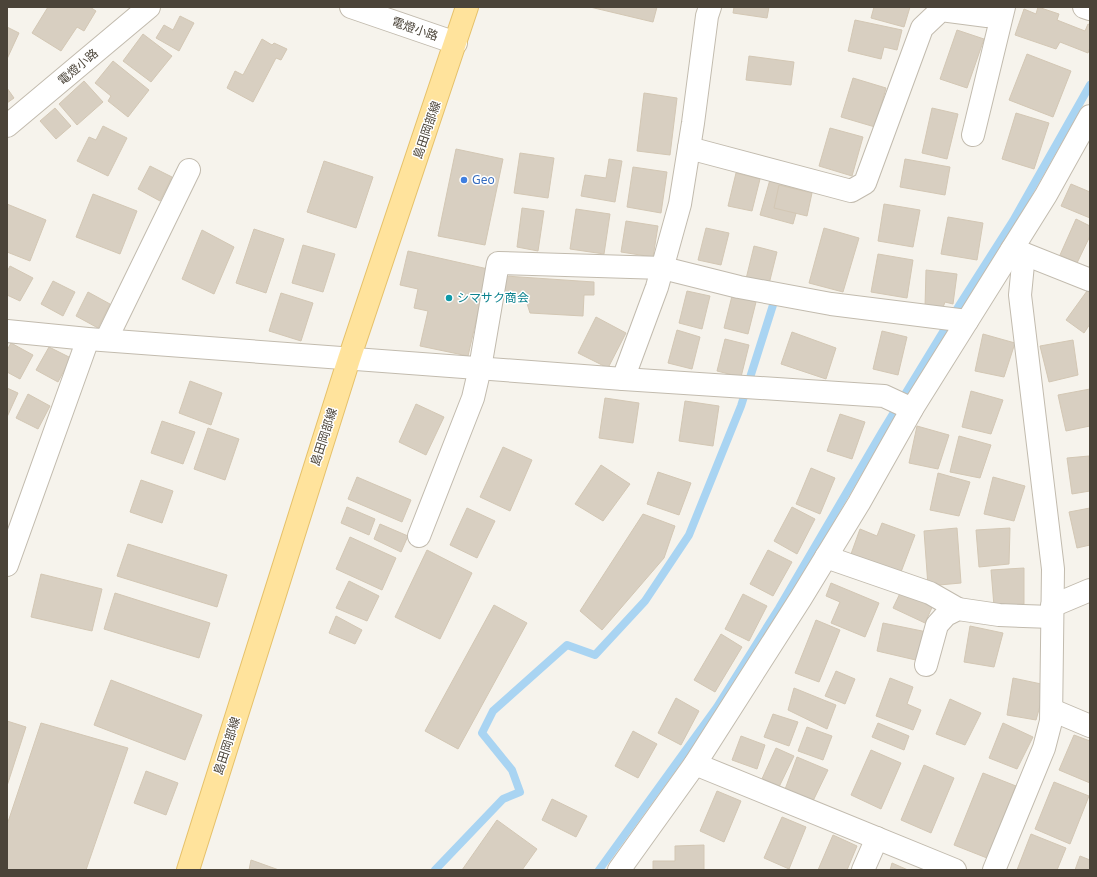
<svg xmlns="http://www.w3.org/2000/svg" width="1097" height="877" font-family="'Noto Sans','Noto Sans JP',sans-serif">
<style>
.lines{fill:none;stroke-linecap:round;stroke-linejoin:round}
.stream{stroke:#a9d4f2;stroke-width:8}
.building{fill:#d8cfc1;stroke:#d3c7b4}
.minor-casing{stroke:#c2bbae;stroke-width:24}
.major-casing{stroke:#e6c16a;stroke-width:24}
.minor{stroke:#fff;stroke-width:22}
.major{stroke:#ffe39c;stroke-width:22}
.shop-dot{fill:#3f7fe0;stroke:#fff;stroke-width:1.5}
.culture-dot{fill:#0f9aa8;stroke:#fff;stroke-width:1.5}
.labels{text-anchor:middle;stroke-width:3;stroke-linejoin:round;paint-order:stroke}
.street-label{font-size:12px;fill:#4b4439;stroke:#fff}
.shop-label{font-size:12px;fill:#366cbe;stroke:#fff;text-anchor:start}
.culture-label{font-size:12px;fill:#0d838f;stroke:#fff;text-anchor:start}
</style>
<rect width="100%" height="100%" fill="#f6f3ec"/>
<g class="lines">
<g class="stream">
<polyline points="435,870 503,799 520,792 512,770 482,733 493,711 567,645 595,655 645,601 689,535 741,406 773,305"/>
<polyline points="599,870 717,707 779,608 882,432 960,304 1013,221 1090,85"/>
</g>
</g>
<g class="building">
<polygon points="48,7 90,7 96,11 84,31 77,27 61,51 32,33"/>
<polygon points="590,7 657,7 653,22"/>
<polygon points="734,7 769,7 767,18 733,13"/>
<polygon points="874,7 910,7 904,27 871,18"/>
<polygon points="1038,7 1059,14 1057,20 1085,31 1088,24 1090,25 1090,47 1088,53 1060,42 1056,49 1015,35 1024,9 1036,14"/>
<polygon points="180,16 194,23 179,51 156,38 164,25 173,30"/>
<polygon points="855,20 902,30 897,50 884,47 881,59 848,51"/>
<polygon points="7,27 19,33 7,59"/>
<polygon points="957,30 984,39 967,88 940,79"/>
<polygon points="143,34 172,56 151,82 123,61"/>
<polygon points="262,39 272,45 274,43 287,49 281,60 276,58 253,102 227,88 235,71 243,75"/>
<polygon points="1027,54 1071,71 1053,117 1009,100"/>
<polygon points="749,56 794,62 791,85 746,80"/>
<polygon points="113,61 149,90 128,117 108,101 111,96 95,83"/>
<polygon points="853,78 886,88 875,127 841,117"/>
<polygon points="84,81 103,102 77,125 59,104"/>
<polygon points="7,88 14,98 7,103"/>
<polygon points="644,93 677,98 670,155 637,151"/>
<polygon points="55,108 71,126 56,139 40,121"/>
<polygon points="932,108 958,114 947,159 922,153"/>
<polygon points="1016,113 1049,123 1034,169 1002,159"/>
<polygon points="103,126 127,138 108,176 77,161 89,137 96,140"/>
<polygon points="830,128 863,137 852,176 819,166"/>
<polygon points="456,149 503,159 485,245 438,236"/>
<polygon points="520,153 554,158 548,198 514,193"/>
<polygon points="609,159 622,161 615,202 581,196 585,175 606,178"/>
<polygon points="905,159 950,167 945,195 900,187"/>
<polygon points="324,161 373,177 356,228 307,212"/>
<polygon points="150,166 172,177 160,201 138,189"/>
<polygon points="633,167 667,172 661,213 627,207"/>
<polygon points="736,173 760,179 752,211 728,206"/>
<polygon points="771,176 804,185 793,224 760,215"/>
<polygon points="1071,184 1090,192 1090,218 1061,206"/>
<polygon points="779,185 812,193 807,216 774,208"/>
<polygon points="93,194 137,211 120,254 76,237"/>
<polygon points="7,204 46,220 30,261 7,252"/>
<polygon points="884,204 920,210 913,247 878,241"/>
<polygon points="522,208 544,211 538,251 517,247"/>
<polygon points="576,209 610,214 604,254 570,249"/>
<polygon points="948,217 983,223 977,260 941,254"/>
<polygon points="1076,219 1090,226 1090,236 1077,263 1060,255"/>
<polygon points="626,221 658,226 653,257 621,252"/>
<polygon points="706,228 729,233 721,265 698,260"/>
<polygon points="824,228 859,238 843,292 809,283"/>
<polygon points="254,229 284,239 266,293 236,283"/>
<polygon points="202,230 234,247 214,294 182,279"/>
<polygon points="303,245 335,254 323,292 292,283"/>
<polygon points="754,246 777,252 769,284 746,279"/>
<polygon points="408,251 488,269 468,356 420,346 428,311 414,308 418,289 400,285"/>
<polygon points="878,254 913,260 907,298 871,292"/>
<polygon points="10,266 33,278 20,301 7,295 7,272"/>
<polygon points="926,270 957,274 953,304 945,302 942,310 925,307"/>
<polygon points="505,276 594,282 594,295 584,295 583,316 530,313 525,297 504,296"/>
<polygon points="53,281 75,292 63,316 41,304"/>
<polygon points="687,291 710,296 702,329 679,323"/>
<polygon points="1087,291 1090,293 1090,324 1084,333 1066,320"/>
<polygon points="88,292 110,304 98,328 76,316"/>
<polygon points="281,293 313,303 301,341 269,331"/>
<polygon points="732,296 756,302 748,334 724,328"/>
<polygon points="596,317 626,333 608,368 578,353"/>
<polygon points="677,330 700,337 692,369 668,363"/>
<polygon points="882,331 907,337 898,375 873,369"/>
<polygon points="792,332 836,348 826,379 781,364"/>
<polygon points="983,334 1015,343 1004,377 975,371"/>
<polygon points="725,339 749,345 741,377 717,371"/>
<polygon points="1073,340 1078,375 1049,382 1040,346"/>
<polygon points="11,343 33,355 20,379 7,372 7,350"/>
<polygon points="49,347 71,358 58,382 36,370"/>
<polygon points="190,381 222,393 211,425 179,413"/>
<polygon points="7,388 18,393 7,417"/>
<polygon points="1090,389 1090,426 1066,431 1058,395"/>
<polygon points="971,391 1003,400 991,434 962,427"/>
<polygon points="28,394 50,406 38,429 16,418"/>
<polygon points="605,398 639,403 633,443 599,438"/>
<polygon points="685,401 719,406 713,446 679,441"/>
<polygon points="416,404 444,417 426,455 399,442"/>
<polygon points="840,414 865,422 852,459 827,451"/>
<polygon points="162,421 195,432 183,464 151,453"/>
<polygon points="917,426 949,435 938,469 909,463"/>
<polygon points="208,428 239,439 225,480 194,469"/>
<polygon points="959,436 991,445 980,478 950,472"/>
<polygon points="503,447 532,460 510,511 480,497"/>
<polygon points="1089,456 1090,491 1072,494 1067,458"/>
<polygon points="601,465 630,484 603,521 575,504"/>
<polygon points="811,468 835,478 820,514 796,504"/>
<polygon points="658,472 691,483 679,515 647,504"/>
<polygon points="938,473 970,482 959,516 930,510"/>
<polygon points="357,477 411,500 402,522 348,499"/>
<polygon points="993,477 1025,486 1014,521 984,514"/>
<polygon points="141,480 173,491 162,523 130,512"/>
<polygon points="347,507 375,519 369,535 341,523"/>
<polygon points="792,507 815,519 797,554 774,541"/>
<polygon points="467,508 495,521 477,558 450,545"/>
<polygon points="1090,508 1090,545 1077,548 1069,512"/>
<polygon points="643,514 675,526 664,558 602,630 580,611"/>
<polygon points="882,523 915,535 901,572 851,554 860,529 877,536"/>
<polygon points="380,524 408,536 401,552 374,539"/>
<polygon points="957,528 961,583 928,586 924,531"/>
<polygon points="1010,528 1009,564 979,567 976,530"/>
<polygon points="350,537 396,558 382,590 336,569"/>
<polygon points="128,544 227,575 217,607 117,576"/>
<polygon points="427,550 472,573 440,639 395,617"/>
<polygon points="768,550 792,562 773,596 750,584"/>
<polygon points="1024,568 1024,604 994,606 991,570"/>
<polygon points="41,574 102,589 92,631 31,617"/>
<polygon points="349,581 379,596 367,621 336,608"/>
<polygon points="831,583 879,603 865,637 831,623 840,602 826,596"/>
<polygon points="902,589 934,603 925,623 893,608"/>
<polygon points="115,593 210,623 199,658 104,629"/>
<polygon points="743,594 767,606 749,641 725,629"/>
<polygon points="494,605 527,623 458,749 425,731"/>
<polygon points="336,616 362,630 355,644 329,633"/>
<polygon points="816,620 840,630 819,682 795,673"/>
<polygon points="883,623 927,632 920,661 877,651"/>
<polygon points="970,626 1003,633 994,667 964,662"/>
<polygon points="721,634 742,647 715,692 694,680"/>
<polygon points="836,671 855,679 845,704 825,696"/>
<polygon points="890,678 913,687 907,704 921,710 913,730 876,716"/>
<polygon points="1013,678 1046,685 1036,720 1007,715"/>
<polygon points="111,680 202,715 185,760 94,725"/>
<polygon points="794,688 836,705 827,729 788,710"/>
<polygon points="676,698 699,711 681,745 658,733"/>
<polygon points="950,699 981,713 965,745 936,734"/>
<polygon points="773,714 798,722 789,746 764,737"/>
<polygon points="7,721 26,727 7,786"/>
<polygon points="41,723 128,748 86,870 7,870 7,825"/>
<polygon points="878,723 909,736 904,750 872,737"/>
<polygon points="1003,723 1033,737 1017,769 989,758"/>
<polygon points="807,727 832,736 823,760 798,751"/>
<polygon points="633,731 657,744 638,778 615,766"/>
<polygon points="1074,735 1090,741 1090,783 1059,770"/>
<polygon points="741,736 765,745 757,769 732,760"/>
<polygon points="776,748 794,756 778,789 761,781"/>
<polygon points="871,750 901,763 881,809 851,795"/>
<polygon points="797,757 828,770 812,803 784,792"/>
<polygon points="924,765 954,778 931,833 901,820"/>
<polygon points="146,771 178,783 166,815 134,803"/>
<polygon points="983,773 1016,786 987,858 954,845"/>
<polygon points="1054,782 1089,796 1070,844 1035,829"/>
<polygon points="717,791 741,801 724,842 700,831"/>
<polygon points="552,799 587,816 576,837 542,820"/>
<polygon points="782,817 806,827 789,869 764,858"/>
<polygon points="497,820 537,849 522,870 462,870"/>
<polygon points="1031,834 1066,848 1057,870 1017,870"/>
<polygon points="833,835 857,846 847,870 818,870"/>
<polygon points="704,845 704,870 653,870 653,861 675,861 675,846"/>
<polygon points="1080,856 1090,860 1090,870 1075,870"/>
<polygon points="251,860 279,870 249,870"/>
<polygon points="892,863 908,870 890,870"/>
</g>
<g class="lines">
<defs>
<g id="minor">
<polyline points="351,7 456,43"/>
<polyline points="1084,7 1090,9"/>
<polyline points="7,126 149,7"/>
<polyline points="973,135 1004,7"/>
<polyline points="689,148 851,191 865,183 922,28 941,10 987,16 1000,7"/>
<polyline points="1012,249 1090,280"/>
<polyline points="7,331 88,339 623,379 884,396 912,409"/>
<polyline points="106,340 189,170"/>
<polyline points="623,379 657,287 680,204 693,123 707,16 710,7"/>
<polyline points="419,536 473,398 480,368 498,263 663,268 739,287 831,304 967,321"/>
<polyline points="826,557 930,593 958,609"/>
<polyline points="7,565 88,339"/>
<polyline points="1052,606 1090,590"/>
<polyline points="926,665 937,625 946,615 958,609 999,615 1052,617"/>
<polyline points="1052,710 1090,726"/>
<polyline points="695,764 955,870"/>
<polyline points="619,870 695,764 801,598 859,503 912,409 1046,195 1090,116"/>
<polyline points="863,870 877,838"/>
<polyline points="994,870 1044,748 1051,721 1053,569 1020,295 1024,254"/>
</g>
<polyline id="major" points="188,870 349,359 467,7"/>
</defs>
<use href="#minor" class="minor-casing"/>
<use href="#major" class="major-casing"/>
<use href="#minor" class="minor"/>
<use href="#major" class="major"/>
</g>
<circle class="shop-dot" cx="464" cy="180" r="4"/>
<circle class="culture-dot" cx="449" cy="298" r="4"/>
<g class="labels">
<g class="street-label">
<text transform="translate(415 29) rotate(19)" y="4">電燈小路</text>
<text transform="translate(78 67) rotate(-40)" y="4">電燈小路</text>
<text transform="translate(427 130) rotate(-71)" y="4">島田岡部線</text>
<text transform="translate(324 437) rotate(-72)" y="4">島田岡部線</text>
<text transform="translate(227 746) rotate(-72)" y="4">島田岡部線</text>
</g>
<g class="shop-label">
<text x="472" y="184">Geo</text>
</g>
<g class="culture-label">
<text x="457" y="302">シマサク商会</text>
</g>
</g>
<rect width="1097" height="877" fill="none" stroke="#4b4439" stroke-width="16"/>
</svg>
